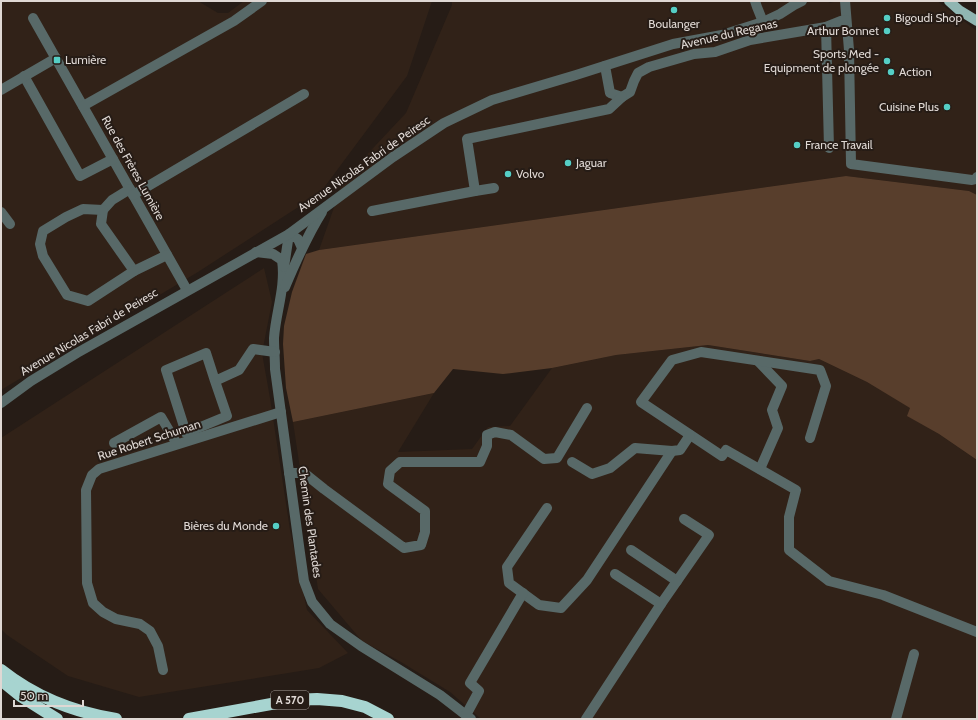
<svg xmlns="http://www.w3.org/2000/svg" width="978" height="720" font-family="Cabin,sans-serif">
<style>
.built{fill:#312218}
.green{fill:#583e2c}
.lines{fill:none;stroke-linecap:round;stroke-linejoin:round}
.minor{stroke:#586968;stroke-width:10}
.major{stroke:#90b6b2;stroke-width:10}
.highway{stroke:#a7d4d0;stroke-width:12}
.poi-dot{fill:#55cec5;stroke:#261c16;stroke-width:1.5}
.labels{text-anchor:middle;stroke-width:4;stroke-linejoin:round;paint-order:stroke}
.shield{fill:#261c16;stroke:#a8a09b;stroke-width:1}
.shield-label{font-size:11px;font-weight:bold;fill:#dfd8d4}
.poi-label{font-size:12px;fill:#dfd8d4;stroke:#261c16;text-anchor:start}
.street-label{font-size:12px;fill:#dfd8d4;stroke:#261c16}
</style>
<rect width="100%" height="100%" fill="#261c16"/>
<g class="built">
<polygon points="1,1 198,1 218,13 228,13 244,1 432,1 407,76 320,193 198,272 1,390"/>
<polygon points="452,1 827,1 830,3 837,1 937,1 977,31 977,195 969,191 846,176 319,250 344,179 406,113 452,5"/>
<polygon points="264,268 272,302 262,353 270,398 290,530 307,610 348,653 319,668 139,697 68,676 7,635 1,629 1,438"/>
<polygon points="708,345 810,361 819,359 867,382 911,408 908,416 939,434 977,460 977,719 481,719 450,692 401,662 362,641 318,589 293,422 434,393 398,452 472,449 488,427 510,426 552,368 616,355"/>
</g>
<polygon class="green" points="846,176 969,191 977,195 977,460 939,434 907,416 910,408 867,382 819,359 810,361 708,345 616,355 552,368 503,374 453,369 434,393 293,422 286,388 283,344 284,326 292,292 306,254 319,250"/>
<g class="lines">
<g class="minor">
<polyline points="755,1 757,7 763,22"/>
<polyline points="845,1 849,50 851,164 972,180 976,179 977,177"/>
<polyline points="33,18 187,290"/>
<polyline points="826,27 841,21 846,20"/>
<polyline points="605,66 610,93 622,97 630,92 634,81 638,73 649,67 694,54 715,52 750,40 826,27 829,148"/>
<polyline points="24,76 80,176 113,159"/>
<polyline points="1,90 56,58"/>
<polyline points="83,106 234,21 262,1"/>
<polyline points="130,189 112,200 103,210 101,224 134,271 167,255"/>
<polyline points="475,191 494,188"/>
<polyline points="133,195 304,94"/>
<polyline points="103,210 83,209 66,217 43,231 40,244 43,256 67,295 88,301 134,271"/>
<polyline points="372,211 475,191 467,139 609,109 622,97"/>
<polyline points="1,212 10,224"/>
<path d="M256 252 273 254 282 260C286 287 276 311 274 338 274 348 275 359 275 369L300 553 304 581 312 602 330 624 361 646 440 695 471 719"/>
<polyline points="284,267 289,234 298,239 302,248"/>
<path d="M285 287C296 261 307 236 322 212"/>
<polyline points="758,361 782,386 772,410 778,428 760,469"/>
<polyline points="215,381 227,416 186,433 166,370 206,353 215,381 239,370 253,349 275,352"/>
<polyline points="1,403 31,381 77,353 289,234 393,157 444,123 492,100 576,75 673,44 722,35 763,22 780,14 794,5 802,1"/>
<polyline points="810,438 826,386 820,370 701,352 672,360 641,402 722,456 726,450 796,490 789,517 789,550 829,581 883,595 977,632"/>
<polyline points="114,443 161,417 177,444"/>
<polyline points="572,462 592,474 610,468 635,448 672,451 680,450 690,435"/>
<polyline points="289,473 304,473 324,489 404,548 421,545 425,532 425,511 388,484 390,471 400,462 480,462 487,446 487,435 495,432 511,435 544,459 557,458 587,408"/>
<polyline points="547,508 507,567 509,583 539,605 561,608 587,580 672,451"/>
<polyline points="631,550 677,581"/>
<polyline points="661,604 709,535 684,519"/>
<polyline points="163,670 158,646 150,631 140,624 116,619 103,612 93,603 87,583 86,490 92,475 99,469 281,412"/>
<polyline points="466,715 479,691 470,683 523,593"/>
<polyline points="586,719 661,604 615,574"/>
<polyline points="896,719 914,654"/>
</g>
<polyline class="major" points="949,1 959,10 977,21"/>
<g class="highway">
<path d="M1 670C35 697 72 712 116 719"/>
<polyline points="1,680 22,697 57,719"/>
<polyline points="189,719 293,700 317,699 342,701 365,707 388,719"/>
</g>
</g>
<g class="poi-dot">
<circle cx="674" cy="10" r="4"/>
<circle cx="887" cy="18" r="4"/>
<circle cx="887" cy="31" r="4"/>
<rect x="53" y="56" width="8" height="8" rx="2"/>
<circle cx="887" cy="61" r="4"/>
<circle cx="891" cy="72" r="4"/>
<circle cx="947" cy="107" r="4"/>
<circle cx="797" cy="145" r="4"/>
<circle cx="568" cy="163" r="4"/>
<circle cx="508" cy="174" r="4"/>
<circle cx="276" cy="526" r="4"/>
</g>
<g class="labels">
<rect class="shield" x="271" y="691" width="38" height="18" rx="3"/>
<g class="shield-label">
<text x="290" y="704">A 570</text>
</g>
<g class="poi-label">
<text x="895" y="22">Bigoudi Shop</text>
<text x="674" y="28" text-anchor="middle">Boulanger</text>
<text x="879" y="35" text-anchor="end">Arthur Bonnet</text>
<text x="879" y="58" text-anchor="end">Sports Med -<tspan x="879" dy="14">Equipment de plongée</tspan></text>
<text x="65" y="64">Lumière</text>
<text x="899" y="76">Action</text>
<text x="939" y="111" text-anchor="end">Cuisine Plus</text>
<text x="805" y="149">France Travail</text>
<text x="576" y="167">Jaguar</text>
<text x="516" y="178">Volvo</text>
<text x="268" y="530" text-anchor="end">Bières du Monde</text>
</g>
<g class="street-label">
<text transform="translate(729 34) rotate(-13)" y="4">Avenue du Reganas</text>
<text transform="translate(364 164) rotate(-35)" y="4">Avenue Nicolas Fabri de Peiresc</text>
<text transform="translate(133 168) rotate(61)" y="4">Rue des Frères Lumière</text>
<text transform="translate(89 332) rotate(-31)" y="4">Avenue Nicolas Fabri de Peiresc</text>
<text transform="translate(149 440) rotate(-18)" y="4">Rue Robert Schuman</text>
<text transform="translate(310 522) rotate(82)" y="4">Chemin des Plantades</text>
</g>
</g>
<rect width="978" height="720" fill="none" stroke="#dfd8d4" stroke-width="4"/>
<path d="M14 700v6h69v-6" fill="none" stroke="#dfd8d4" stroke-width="2"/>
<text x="20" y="700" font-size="12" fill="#dfd8d4" stroke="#261c16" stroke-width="3" paint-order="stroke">50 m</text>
</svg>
